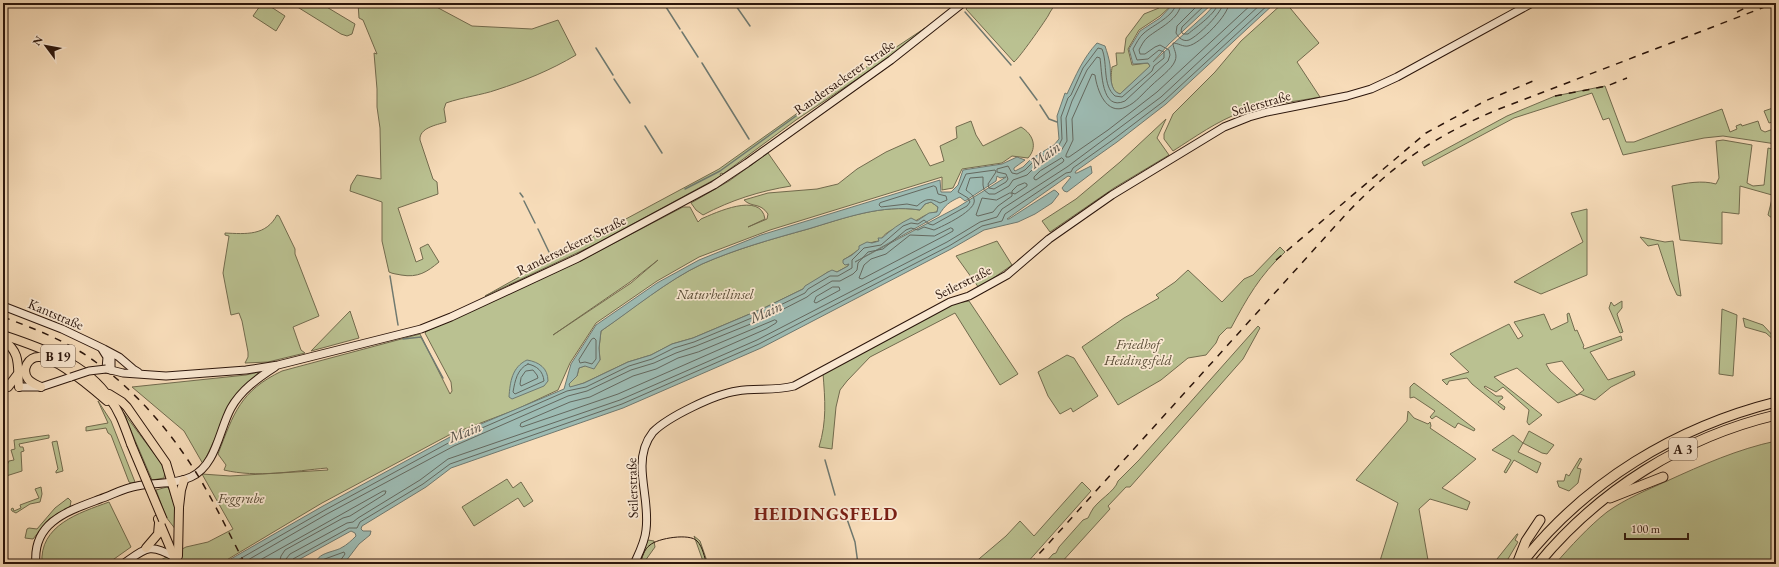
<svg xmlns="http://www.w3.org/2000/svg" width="1779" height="567" font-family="'EB Garamond',serif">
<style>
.green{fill:#bac191;stroke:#726b4e;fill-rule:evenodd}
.water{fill:#9dbbb3;stroke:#6f7970;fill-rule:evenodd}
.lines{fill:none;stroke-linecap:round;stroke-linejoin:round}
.shore{stroke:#64685f;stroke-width:1}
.stream{stroke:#6f7970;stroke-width:1.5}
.secondary-casing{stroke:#2b150b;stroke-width:9}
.primary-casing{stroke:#2b150b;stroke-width:10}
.highway-casing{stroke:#2b150b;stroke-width:11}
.secondary{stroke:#fae8d2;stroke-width:7}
.primary{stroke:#f7dcb9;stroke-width:8}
.highway{stroke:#f7dcb9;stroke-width:9}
.tram{stroke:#2b150b;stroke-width:1}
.rail{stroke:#2b150b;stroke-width:1.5;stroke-dasharray:7 7;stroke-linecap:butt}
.secondary-bridge-casing{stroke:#2b150b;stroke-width:9;stroke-linecap:butt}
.primary-bridge-casing{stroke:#2b150b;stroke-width:10;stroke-linecap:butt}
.secondary-bridge{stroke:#fae8d2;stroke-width:7}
.primary-bridge{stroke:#f7dcb9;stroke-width:8}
.labels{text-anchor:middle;stroke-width:3.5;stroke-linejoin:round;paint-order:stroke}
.shield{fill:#fae8d2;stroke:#695447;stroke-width:1}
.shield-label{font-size:13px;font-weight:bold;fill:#2b150b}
.street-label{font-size:14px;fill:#2b150b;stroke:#fae8d2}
.park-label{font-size:14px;font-style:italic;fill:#564933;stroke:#fae8d2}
.water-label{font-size:15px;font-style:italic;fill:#534f46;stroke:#fae8d2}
.district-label{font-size:18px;font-weight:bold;letter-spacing:1px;fill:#7a1f14;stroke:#fae8d2}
</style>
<rect width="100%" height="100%" fill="#f7dcb9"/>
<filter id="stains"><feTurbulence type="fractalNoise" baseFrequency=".005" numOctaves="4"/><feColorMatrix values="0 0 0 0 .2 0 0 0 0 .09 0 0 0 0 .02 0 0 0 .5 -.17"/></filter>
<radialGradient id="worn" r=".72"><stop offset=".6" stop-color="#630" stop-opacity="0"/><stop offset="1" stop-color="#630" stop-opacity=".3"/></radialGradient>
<g class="green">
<polygon points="262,3 265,3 285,16 276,31 253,16"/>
<polygon points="291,3 320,3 355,24 352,34 347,36 341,34"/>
<path d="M358 3H429L472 26 532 29 558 20 576 55C551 70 524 81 496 90 482 95 463 97 446 103L444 109 446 122C436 125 419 128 420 140L433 179 437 182 438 194 398 208 416 262 423 259 420 248 428 244 439 262C427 272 418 278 401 275 397 274 393 274 389 272L382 241V202L350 191 351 185 357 175 381 179 380 128 377 107V89L374 53 377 54 363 20 359 18Z"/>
<path d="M971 3H1058C1053 7 1051 10 1048 16 1043 24 1020 57 1014 62L966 9Z"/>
<path d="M1163 3H1174L1160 16 1139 30 1128 49 1132 65 1148 63 1150 66 1149 68 1120 94C1109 91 1111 76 1112 67L1117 65 1116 53H1124L1126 38 1144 14 1159 8Z"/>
<path d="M1283 3H1286L1319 43 1297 62 1320 97C1294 102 1267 104 1242 112 1217 121 1195 137 1173 151L1164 139V134L1173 114 1215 72 1241 41Z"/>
<polygon points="925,28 890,57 796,120 723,174 722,173 720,174 721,176 596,244 485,296 555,257 719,169 806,107"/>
<polygon points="1605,86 1626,142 1634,142 1722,109 1730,132 1737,129 1736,126 1741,124 1742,126 1758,121 1761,130 1765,132 1776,128 1776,144 1723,136 1704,138 1623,155 1609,118 1603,120 1592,93 1514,118 1424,166 1422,162 1507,116 1555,96"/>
<polygon points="1776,107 1776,121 1769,123 1764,111"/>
<polygon points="1166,119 1157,138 1169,155 1114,188 1050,232 1042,221 1076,199 1120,162"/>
<path d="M971 121 976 135 983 146 1021 127C1033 134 1038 147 1028 158L1012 156 1002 163 962 169 953 188 942 190V177L770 230 699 257 657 281 596 323 570 363 558 390 515 410 449 435 322 503 220 564H153L186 547 208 542 233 529 202 474 230 476 328 470 327 468C294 471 257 478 224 470L226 465 218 454C234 413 240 391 282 371L420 334 450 394 452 391 451 382 425 333 427 331 580 261 683 207H690L698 222 701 219C715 213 761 191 765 219L748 227 767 219 768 214C760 202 752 208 744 200L768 193 817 189 838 184 857 169 886 152 915 139 930 166 944 161 940 146 957 138 956 127ZM658 260 631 283 553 335 630 282Z"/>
<path d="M1723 140 1752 145 1747 183 1753 186 1764 185 1768 148 1776 150 1772 195 1740 186 1739 214 1722 212V244L1680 240 1672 186C1686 183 1702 180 1716 184L1719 178 1716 141Z"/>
<path d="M768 153 791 186C760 191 731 200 703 215L696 210 691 203 729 181Z"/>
<polygon points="1772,199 1776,201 1776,217 1772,218 1768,215"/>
<path d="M931 202 938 207 937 212C928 213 924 216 917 220 904 229 888 226 880 241 866 241 855 254 843 260L849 264 848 266 837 272H828L803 289 764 308 693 338 672 344 651 355 628 362 584 383 570 388 569 384 577 376 579 368 600 360 599 348 601 331C632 309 668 280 702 264 736 249 772 239 808 229 844 218 882 204 920 210L925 204Z"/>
<polygon points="1587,209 1587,275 1541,294 1514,282 1583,242 1571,213"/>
<path d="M277 215 279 216 295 249V254L319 316 293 327 301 350 305 353 268 362 245 363 248 357V352L242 321 239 313 231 315 223 273 229 236 225 235V233C246 234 266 236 277 215Z"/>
<polygon points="1640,237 1665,242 1673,241 1681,296 1677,295 1670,280 1658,244 1648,246"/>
<polygon points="997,241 1012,265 979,288 956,256"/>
<path d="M1280 247 1285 252C1260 275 1247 298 1231 328H1227L1219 336 1216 343 1206 355 1188 358 1161 380 1118 405 1082 347 1124 318 1159 298 1156 295 1175 282 1188 270 1222 302 1244 279 1253 275Z"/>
<path d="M969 301 1018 374 1000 385 955 313 870 357 847 381 840 390 836 407 832 449 819 447C827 421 825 400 823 373L951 304Z"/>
<polygon points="1622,301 1622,308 1617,314 1623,332 1620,333 1609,308 1611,302 1614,306"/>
<polygon points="1722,309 1737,315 1733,376 1719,374"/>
<polygon points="350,311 359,338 311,351"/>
<path d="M1569 313 1575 331 1577 330 1584 346 1583 347 1584 349 1621 336 1622 340 1590 352 1608 380 1634 371 1635 375 1611 387 1595 400 1580 394 1558 403 1517 368 1494 377 1542 415 1529 425 1527 422 1529 410 1503 387 1496 392 1485 386 1484 387 1496 396H1502L1503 398 1498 402 1505 407 1504 410 1472 384 1467 378 1449 381 1447 385 1442 380 1469 372 1450 354 1457 350 1509 324 1518 339 1523 336 1514 322 1544 314 1551 330 1568 322 1567 314ZM1562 361 1584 390 1577 395 1550 371 1546 364Z"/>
<polygon points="1743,318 1763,325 1776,339 1776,342 1766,333 1745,327"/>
<path d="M1258 326 1260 328 1243 359 1130 487H1126L1108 506 1110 509 1060 564H1044L1053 554 1056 553 1059 547 1083 520 1088 518C1089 516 1090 514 1091 512 1096 501 1115 492 1118 481L1139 460Z"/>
<polygon points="1067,355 1074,358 1098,396 1073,412 1071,408 1060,414 1048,396 1038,372"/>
<polygon points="259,372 236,394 203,464 184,431 132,387 246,375"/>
<polygon points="1414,383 1475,429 1474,431 1458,423 1455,428 1436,416 1432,419 1430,417 1435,411 1414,397 1410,398 1410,387"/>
<polygon points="98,401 111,421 135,482 131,483 129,482 111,435 108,433 106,428 86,431 86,427 108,423"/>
<polygon points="1408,411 1414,418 1428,424 1430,422 1431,426 1430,428 1476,459 1442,488 1470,502 1467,510 1430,499 1419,509 1428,560 1421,564 1379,564 1398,503 1356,480 1407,421"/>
<polygon points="123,412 161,463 165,471 164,478 152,480"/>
<polygon points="1529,431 1554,445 1547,454 1542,453 1523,443 1518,452 1541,463 1537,473 1514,460 1506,473 1504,472 1511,460 1492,450 1513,435 1523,443"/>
<polygon points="49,435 49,438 19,444 20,447 23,447 24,451 21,452 22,471 3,477 3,467 7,465 9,461 14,460 11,450 15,449 14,440"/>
<polygon points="57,441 63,471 56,473 56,471 58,469 52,442"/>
<path d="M1776 441V563L1555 564C1571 546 1588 527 1607 512 1625 499 1647 490 1667 481 1702 465 1738 449 1776 441Z"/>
<polygon points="1580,458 1582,459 1577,468 1581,469 1578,483 1569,491 1559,487 1557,481 1564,481 1566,474 1569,476"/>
<polygon points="507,479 513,488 521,482 533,501 524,507 518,498 474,526 462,507"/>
<polygon points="1082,482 1091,491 1026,564 973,564 1006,536 1020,521 1034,536"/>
<polygon points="41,487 42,494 40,502 30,504 16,513 12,511 11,509 13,508 14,511 21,508 20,505 39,498 35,489"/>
<polygon points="167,487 169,489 176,510 176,530 166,517 156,490"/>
<polygon points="68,498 71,501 70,507 49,519 33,539 25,538 27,529 29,528 37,529 55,508"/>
<path d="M109 502 131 547 107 564H42C39 525 79 513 109 502Z"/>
<polygon points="1517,534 1518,534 1515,540 1518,542 1505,564 1493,564"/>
<polygon points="694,536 700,541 708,564 704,564"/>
<polygon points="648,540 654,541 655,547 645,561 640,559"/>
</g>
<g class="water">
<path d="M1174 3H1213L1169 44 1153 62 1206 14 1216 3H1275L1166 104 1117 142 1076 171 1075 173H1077L1091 166 1092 173 1067 192 1064 191 1062 188 1071 177 1068 176 1007 219H1009L1054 190 1056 191 1059 194 1052 203 1035 214 1018 222 984 230 951 249 761 348 623 408 451 468 426 487 362 526 361 529 363 531H371L370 535 359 544 346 561 341 564H316C316 553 334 552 341 548 347 545 352 540 356 536L355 533 351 531 291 564H222L323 506 450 437 564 389 571 364 596 325 657 283 699 260 761 235 940 180 941 192H951L958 185 963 170 1002 164 1017 157 1025 160 1014 168V170L1015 171 1023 167 1031 159 1054 145 1059 139 1057 116 1065 93 1067 94C1076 75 1083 58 1097 43L1105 46C1107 52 1109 58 1110 65 1111 74 1109 91 1120 94L1150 66 1148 63 1133 64 1129 49 1140 31 1160 18ZM997 176 1000 178 1006 177 958 207 855 262 939 215C945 205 949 202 960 197L965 201 996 181ZM931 202 938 207 937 212 929 213 917 221 911 218C900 223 891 230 882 238H878L879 241 872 243 867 242 859 246V249L852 255 843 260V263L845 265 849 264 848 266 837 272 832 270 828 272 805 286 803 289 764 308 693 338 672 344 651 355 628 362 584 383 570 387 569 384 577 376 579 368 585 366 594 369 600 360 599 348 601 331C632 310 668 280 702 264 736 249 772 239 808 229 845 218 882 204 920 210L925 204Z"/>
<path d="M527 360C539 362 548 368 548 381L544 386 512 399 509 397C510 382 512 367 527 360Z"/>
</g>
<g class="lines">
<g class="shore">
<path d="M1200 3 1177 26 1176 33C1179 38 1183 42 1189 40 1198 36 1223 12 1223 3"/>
<path d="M1207 3 1182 27 1181 31 1183 34H1188C1196 27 1217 13 1218 3"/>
<path d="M1229 3C1229 15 1200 44 1188 46 1183 47 1178 43 1173 43 1173 49 1178 54 1175 61 1172 69 1158 79 1152 85 1144 92 1136 103 1126 107 1106 116 1097 90 1095 75L1092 74 1072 119 1073 140 1066 155V157H1069L1108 130 1157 92 1253 3"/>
<polygon points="1062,158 1064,160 1063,162 1036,180 1034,179 1034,177 1040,171"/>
<polygon points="1025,183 1027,184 1027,186 1015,194 1012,193 1012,191 1017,186"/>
<path d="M934 186 936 187 938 194 946 196 947 200 940 203C930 198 926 198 917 206L907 204 881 207 879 205 880 203Z"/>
<polygon points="1010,193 1012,193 1012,196 998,206 993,212 978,216 976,215 982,198 996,200"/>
<polygon points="951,228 953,229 953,231 944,236 862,279 859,278 864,265 871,259 886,254 910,235 934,236"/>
<polygon points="833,287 839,287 840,290 816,303 814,302 816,297"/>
<polygon points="775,320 777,321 776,323 766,329 618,394 522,427 520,426 521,423 570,402 590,397 633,376 656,369 678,358 698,352"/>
<polygon points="592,339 594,338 596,340 596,359 592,364 585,362 580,363 579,360"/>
<path d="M528 364C537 366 543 371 544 381L515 394 513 392C515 381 517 369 528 364Z"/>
<polygon points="526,371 533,370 537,375 538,378 521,386 520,384 521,378"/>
<path d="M231 564 325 510 452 441 567 391 586 387 629 366 652 359 674 348 694 342 766 312 805 293 808 289 830 276H838L852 268V260L864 248 881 245 903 226 911 223 918 224 924 220 929 224 933 225 967 206 970 202 968 198 958 192 966 174 995 170 996 172 988 184 989 188 994 189 1006 182 1008 179 1006 174 997 172V169L1008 166 1012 173 1017 174 1025 170 1033 162 1058 147 1062 139 1061 117 1068 98 1071 95 1083 68 1098 48 1102 49C1108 64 1102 85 1115 96L1122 97 1152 71 1154 66 1164 58V52L1159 50 1148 59 1137 60 1133 49C1136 44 1139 37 1144 33 1153 25 1175 16 1176 3"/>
<path d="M241 564 327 514 454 446 568 396 587 391 631 370 654 363 676 353 696 346 768 317 807 297 812 293 832 281H840L853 274 857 270 858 263 868 252 883 249 906 230 911 228 918 230 924 227 934 230C943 226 978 210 974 199 973 194 969 193 966 190L970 178 983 177V185L984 190 989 194H995L1009 186 1013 180 1027 175 1036 166 1061 151 1067 141 1066 118 1072 101 1087 70 1097 57 1100 58C1102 71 1101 112 1125 101L1168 61 1170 55 1169 50 1160 45 1155 47 1145 54H1140L1139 50C1141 46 1144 40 1148 37 1159 28 1180 19 1181 3"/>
<polyline points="253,564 383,491 386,491 385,494 350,516 343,518 285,550 281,556 279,564"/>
<polyline points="285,564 286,559 290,554 347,523 353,522 358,518 420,480 448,459 620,400 757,340 947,242 980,222 997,217 1002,209 1067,167 1161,97 1262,3"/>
<polyline points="290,564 293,559 349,528 357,528 360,522 423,484 450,464 622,404 759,344 949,246 982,226 1002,221 1005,214 1066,173 1071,172 1073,168 1114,139 1164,101 1270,3"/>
<polyline points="320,564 322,560 344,552 345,554 340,561 339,564"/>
</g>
<g class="stream">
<polyline points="734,3 750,26"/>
<polyline points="666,7 680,29"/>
<polyline points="965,12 1011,65"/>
<polyline points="682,32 698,57"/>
<polyline points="596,48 613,75"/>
<polyline points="702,63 749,139"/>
<polyline points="1020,77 1037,100"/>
<polyline points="614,79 630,103"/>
<polyline points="1040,105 1049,119 1057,122"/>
<polyline points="645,126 662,153"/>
<polyline points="685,189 720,171 807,108"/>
<polyline points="520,193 523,197"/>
<polyline points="524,201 535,223"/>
<polyline points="538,229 549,252"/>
<polyline points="390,276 398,325"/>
<polyline points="403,339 421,337 443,378"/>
<polyline points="825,460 835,495"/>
<polyline points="847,519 855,542 858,564"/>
</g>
<defs>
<g id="secondary">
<polyline points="3,306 62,329 104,349 119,357 133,369 138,372"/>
<polyline points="102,349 107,357 106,369 111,370"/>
<polyline points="111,354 111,370"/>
<polyline points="111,370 123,373 166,376 246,370 278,365 421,329 451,317 578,258 714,185 747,163 891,60 963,3"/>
<polyline points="19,387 41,387 71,377"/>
<path d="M36 564C32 522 68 511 100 499 112 495 124 488 137 486 155 482 174 485 191 477 216 466 219 430 231 408 241 390 258 378 275 367"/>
<path d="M123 564C145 549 149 542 174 557"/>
<path d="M634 564C639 553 645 542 646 530 649 508 642 487 642 466 642 454 645 442 653 432 668 417 715 394 737 391 756 388 775 391 794 386L950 302 969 296 1007 275 1049 239 1112 195 1224 127 1249 117 1267 112 1347 96 1371 89 1397 77 1532 3"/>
</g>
<g id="primary">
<path d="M3 335C42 348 86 363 110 399 120 412 125 428 131 444"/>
<path d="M3 340C22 353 17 367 19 387"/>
<polyline points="8,387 17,375"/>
<path d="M41 387C37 385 31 383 28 379 21 370 28 356 40 357 59 359 92 388 107 401"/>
<polyline points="109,394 122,402 127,407 166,463 179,507"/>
<polyline points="158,519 177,564"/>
<polyline points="146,548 158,534 159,523"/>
<polyline points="178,556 179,507 181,490 184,480"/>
</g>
<g id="highway">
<polyline points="1610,498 1663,477"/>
<polyline points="1517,564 1526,541 1540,520"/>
<path d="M1521 564C1585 482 1676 427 1776 402"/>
<path d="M1538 564C1599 490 1683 437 1776 415"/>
</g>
</defs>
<use href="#secondary" class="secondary-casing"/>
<use href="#primary" class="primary-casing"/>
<use href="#highway" class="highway-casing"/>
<use href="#secondary" class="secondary"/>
<use href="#primary" class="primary"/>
<use href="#highway" class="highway"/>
<path class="tram" d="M640 564C642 558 644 549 650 545 658 538 690 533 697 541 703 547 704 557 707 564"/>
<g class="rail">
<polyline points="1737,12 1755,3"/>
<polyline points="1555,96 1607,86 1627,78"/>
<polyline points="1276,260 1426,133 1485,101 1533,81"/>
<path d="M3 317C33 328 64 340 90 358 136 390 175 436 203 484 218 510 231 537 245 564"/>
<path d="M1030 564 1347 213C1394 164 1432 138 1494 111L1775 3"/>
</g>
<defs>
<polyline id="secondary-bridge" points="71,377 89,371 106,369"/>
<polyline id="primary-bridge" points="131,444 163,520"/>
</defs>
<use href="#secondary-bridge" class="secondary-bridge-casing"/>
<use href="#primary-bridge" class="primary-bridge-casing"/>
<use href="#secondary-bridge" class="secondary-bridge"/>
<use href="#primary-bridge" class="primary-bridge"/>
</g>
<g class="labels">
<g class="shield">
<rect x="41" y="345" width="34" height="22" rx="3"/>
<rect x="1669" y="438" width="28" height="22" rx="3"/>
</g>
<g class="shield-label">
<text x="58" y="361">B 19</text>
<text x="1683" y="454">A 3</text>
</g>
<g class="street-label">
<text transform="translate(844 77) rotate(-35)" y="5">Randersackerer Straße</text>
<text transform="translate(1261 103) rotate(-16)" y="5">Seilerstraße</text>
<text transform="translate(571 245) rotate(-26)" y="5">Randersackerer Straße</text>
<text transform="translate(963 282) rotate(-26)" y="5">Seilerstraße</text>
<text transform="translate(56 314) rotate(23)" y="5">Kantstraße</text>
<text transform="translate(632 488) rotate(-92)" y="5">Seilerstraße</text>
</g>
<g class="park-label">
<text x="715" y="299">Naturheilinsel</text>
<text x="1138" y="349">Friedhof<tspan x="1138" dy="16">Heidingsfeld</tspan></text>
<text x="241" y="503">Feggrube</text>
</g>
<g class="water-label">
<text transform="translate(1045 155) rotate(-36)" y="5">Main</text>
<text transform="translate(766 312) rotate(-24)" y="5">Main</text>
<text transform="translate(465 432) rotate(-22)" y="5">Main</text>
</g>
<g class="district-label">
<text x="826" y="520">HEIDINGSFELD</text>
</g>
</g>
<rect width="1779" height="567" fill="none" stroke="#f7dcb9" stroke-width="16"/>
<rect x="4" y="4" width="1771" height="559" fill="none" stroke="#2b150b" stroke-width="2"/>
<rect x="8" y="8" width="1763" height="551" fill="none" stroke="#2b150b"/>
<g transform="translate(46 46) rotate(302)" stroke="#fae8d2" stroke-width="3" paint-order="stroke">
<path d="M0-3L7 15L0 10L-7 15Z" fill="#2b150b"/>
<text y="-6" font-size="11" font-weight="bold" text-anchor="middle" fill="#2b150b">N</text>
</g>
<path d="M1625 533v6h63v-6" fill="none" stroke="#2b150b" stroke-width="2"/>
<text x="1631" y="533" font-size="12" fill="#2b150b" stroke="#fae8d2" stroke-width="3" paint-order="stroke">100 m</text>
<rect width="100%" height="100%" filter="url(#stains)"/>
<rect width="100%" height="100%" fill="url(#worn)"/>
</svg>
